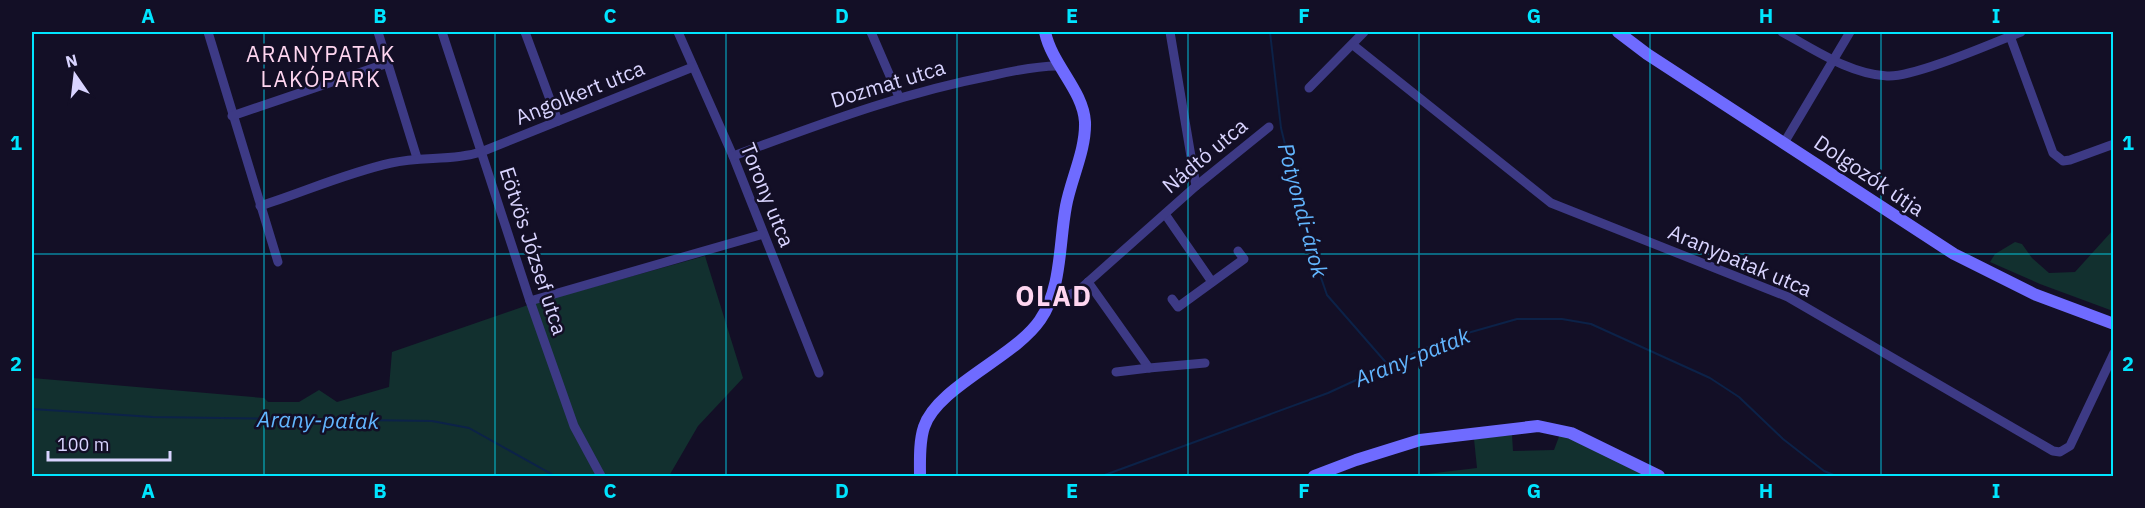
<svg xmlns="http://www.w3.org/2000/svg" width="2145" height="508" font-family="'IBM Plex Sans',sans-serif">
<style>
.green{fill:#12302f}
.lines{fill:none;stroke-linecap:round;stroke-linejoin:round}
.stream{stroke:#0c2248;stroke-width:2}
.street{stroke:#3d3a85;stroke-width:9}
.secondary{stroke:#6f6bff;stroke-width:12}
.grid{fill:none;stroke:#00e5ff;stroke-width:1.5;stroke-opacity:0.55}
.labels{text-anchor:middle;stroke-width:5;stroke-linejoin:round;paint-order:stroke}
.street-label{font-size:21px;fill:#d9d4ff;stroke:#130f26}
.neighbourhood-label{font-size:22px;letter-spacing:1.5px;fill:#ffd6f0;stroke:#130f26}
.water-label{font-size:22px;font-style:italic;fill:#62b6ff;stroke:#130f26}
.district-label{font-size:27px;font-weight:bold;letter-spacing:1.5px;fill:#ffd6f0;stroke:#130f26}
.neatline{fill:none;stroke:#00e5ff;stroke-width:2}
.grid-label{font-size:20px;text-anchor:middle;font-weight:bold;fill:#00e5ff}
</style>
<rect width="100%" height="100%" fill="#130f26"/>
<g class="green">
<polygon points="2113,230 2113,311 2040,284 1990,262 1995,254 2015,242 2022,244 2032,258 2049,273 2075,272"/>
<polygon points="705,256 743,378 698,426 669,476 32,476 32,378 264,398 268,402 299,402 319,390 337,402 389,387 392,352 528,305"/>
<polygon points="1560,434 1650,476 1410,476 1477,468 1474,439 1512,435 1513,451 1554,450"/>
</g>
<g class="lines">
<g class="stream">
<polyline points="1270,32 1281,128 1309,243 1327,295 1389,366"/>
<polyline points="32,409 153,417 432,421 469,428 555,476"/>
<polyline points="1102,476 1328,393 1443,340 1517,319 1562,319 1591,324 1710,378 1739,397 1783,439 1824,471 1836,476"/>
</g>
<g class="street">
<polyline points="208,32 278,262"/>
<polyline points="378,32 417,158"/>
<polyline points="442,32 530,301 574,426 601,476"/>
<polyline points="525,32 558,121"/>
<polyline points="678,32 733,156 819,373"/>
<polyline points="871,32 899,97"/>
<polyline points="1170,32 1196,186"/>
<path d="M1782 32C1814 49 1849 74 1887 76 1913 78 1993 43 2021 32"/>
<polyline points="2010,36 2053,153 2063,161 2070,160 2114,144"/>
<polyline points="1353,45 1551,203 1788,297 2053,451 2060,452 2070,446 2114,353"/>
<polyline points="1309,88 1364,32"/>
<polyline points="232,116 388,63"/>
<polyline points="1784,143 1850,32"/>
<path d="M733 156C818 125 901 93 990 76 1012 71 1035 66 1057 66"/>
<path d="M260 206C304 192 346 173 391 163 421 156 452 161 481 152L693 67"/>
<polyline points="1165,214 1212,282"/>
<polyline points="1088,282 1149,368 1205,363"/>
<polyline points="1053,290 1069,295 1079,290 1196,186 1269,127"/>
<polyline points="1172,299 1178,307 1244,259 1238,251"/>
<polyline points="530,301 763,234"/>
<polyline points="1116,372 1149,368"/>
</g>
<g class="secondary">
<polyline points="1618,32 1647,54 1954,254 2034,294 2114,324"/>
<path d="M920 476C920 460 919 442 924 427 937 387 1015 357 1040 320 1062 289 1059 242 1066 206 1071 179 1086 150 1085 122 1083 90 1052 65 1045 32"/>
<polyline points="1314,476 1356,460 1420,440 1538,426 1571,433 1659,476"/>
</g>
</g>
<path class="grid" d="M264 32V476M495 32V476M726 32V476M957 32V476M1188 32V476M1419 32V476M1650 32V476M1881 32V476M32 254H2114"/>
<g class="labels">
<g class="street-label">
<text transform="translate(888 84) rotate(-17)" y="7">Dozmat utca</text>
<text transform="translate(580 93) rotate(-22)" y="7">Angolkert utca</text>
<text transform="translate(1205 156) rotate(-40)" y="7">Nádtó utca</text>
<text transform="translate(1869 176) rotate(34)" y="7">Dolgozók útja</text>
<text transform="translate(767 195) rotate(68)" y="7">Torony utca</text>
<text transform="translate(533 251) rotate(72)" y="7">Eötvös József utca</text>
<text transform="translate(1740 261) rotate(23)" y="7">Aranypatak utca</text>
</g>
<g class="neighbourhood-label">
<text x="321" y="62">ARANYPATAK<tspan x="321" dy="25">LAKÓPARK</tspan></text>
</g>
<g class="water-label">
<text transform="translate(1303 210) rotate(75)" y="8">Potyondi-árok</text>
<text transform="translate(1412 357) rotate(-22)" y="8">Arany-patak</text>
<text transform="translate(318 420) rotate(1)" y="8">Arany-patak</text>
</g>
<g class="district-label">
<text x="1054" y="306">OLAD</text>
</g>
</g>
<rect width="2145" height="508" fill="none" stroke="#130f26" stroke-width="66"/>
<g transform="translate(75 75) rotate(346)" stroke="#130f26" stroke-width="4.5" paint-order="stroke">
<path d="M0-4.5L10 22L0 15L-10 22Z" fill="#d9d4ff"/>
<text y="-9" font-size="16" font-weight="bold" text-anchor="middle" fill="#d9d4ff">N</text>
</g>
<path d="M48 451v9h122v-9" fill="none" stroke="#d9d4ff" stroke-width="3"/>
<text x="57" y="451" font-size="18" fill="#d9d4ff" stroke="#130f26" stroke-width="4.5" paint-order="stroke">100 m</text>
<rect x="33" y="33" width="2079" height="442" class="neatline"/>
<g class="grid-label">
<text x="148" y="23">A</text>
<text x="380" y="23">B</text>
<text x="610" y="23">C</text>
<text x="842" y="23">D</text>
<text x="1072" y="23">E</text>
<text x="1304" y="23">F</text>
<text x="1534" y="23">G</text>
<text x="1766" y="23">H</text>
<text x="1996" y="23">I</text>
<text x="16" y="150">1</text>
<text x="2128" y="150">1</text>
<text x="16" y="371">2</text>
<text x="2128" y="371">2</text>
<text x="148" y="498">A</text>
<text x="380" y="498">B</text>
<text x="610" y="498">C</text>
<text x="842" y="498">D</text>
<text x="1072" y="498">E</text>
<text x="1304" y="498">F</text>
<text x="1534" y="498">G</text>
<text x="1766" y="498">H</text>
<text x="1996" y="498">I</text>
</g>
</svg>
